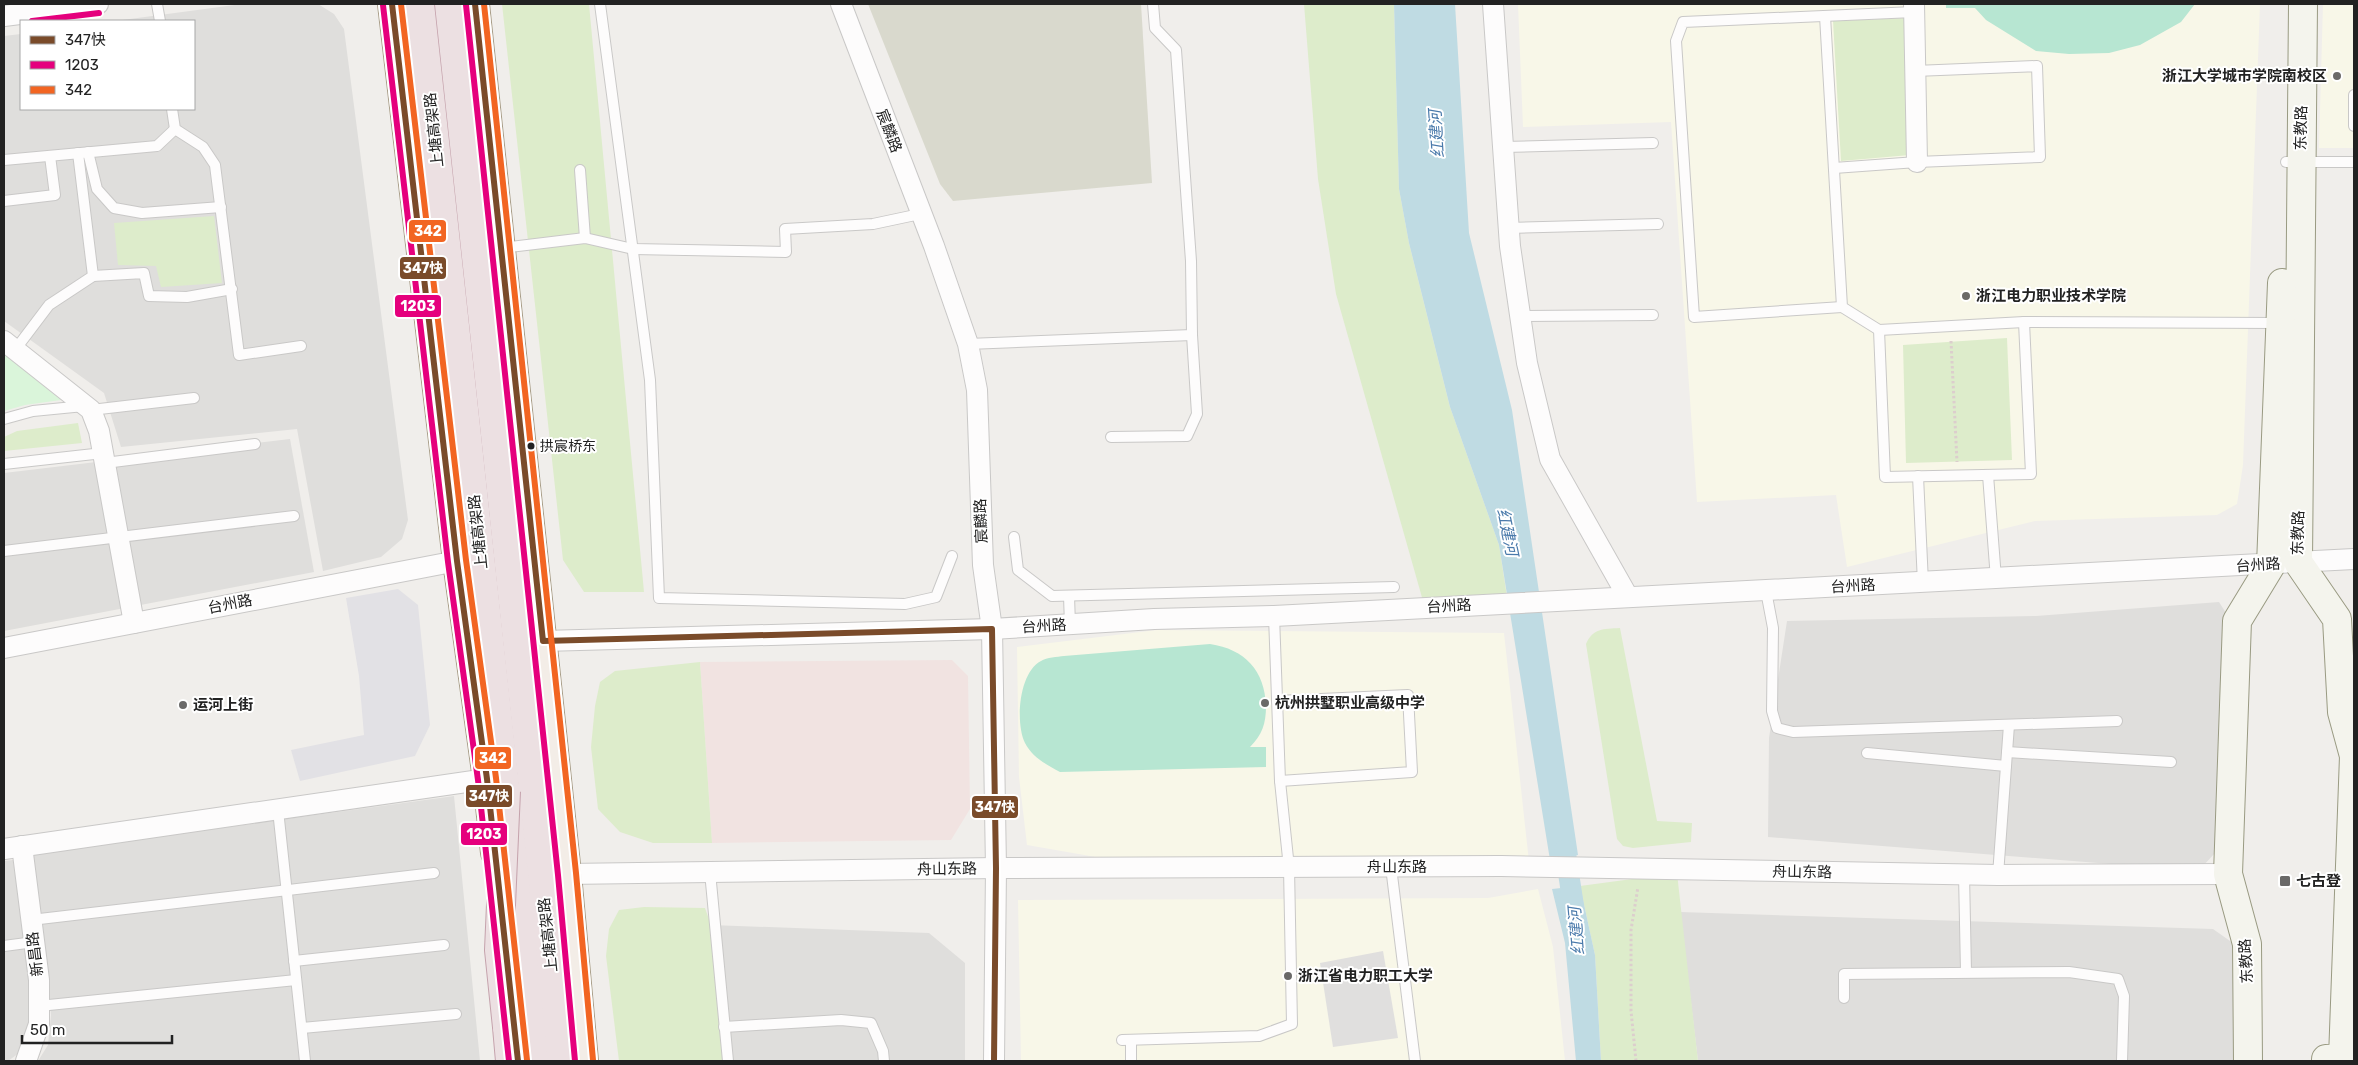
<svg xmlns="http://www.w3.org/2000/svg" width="2358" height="1065" font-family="Rubik,'Noto Sans SC',sans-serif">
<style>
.residential{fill:#dfdedc}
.commercial{fill:#f1e3e1}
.education{fill:#f8f7e8}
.construction{fill:#d9d9cd}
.grass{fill:#ddeccb}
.park{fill:#daf5da}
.pitch{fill:#b7e6d2}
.parking{fill:#e0dfde}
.plaza{fill:#e2e1e5}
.water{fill:#bfdbe3}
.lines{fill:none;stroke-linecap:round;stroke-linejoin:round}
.canal{stroke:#bfdbe3;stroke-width:21}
.lane-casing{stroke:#c9c8c7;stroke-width:12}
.street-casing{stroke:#c9c8c7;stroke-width:22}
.secondary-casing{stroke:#999a82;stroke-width:30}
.primary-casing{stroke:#a79c86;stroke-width:30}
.highway-casing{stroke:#c5a2ac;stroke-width:30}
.path{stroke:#dccecd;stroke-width:3;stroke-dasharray:2.5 2.5;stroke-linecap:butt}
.lane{stroke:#fdfcfc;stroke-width:10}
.street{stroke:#fdfcfc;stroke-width:20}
.secondary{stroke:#f4f4ed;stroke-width:28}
.primary{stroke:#f3ede7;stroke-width:28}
.highway{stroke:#ece0e2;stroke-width:28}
.highway-bridge-casing{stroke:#c5a2ac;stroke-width:30;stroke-linecap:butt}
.highway-bridge{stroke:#ece0e2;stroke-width:28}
.bus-1-casing{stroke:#fff;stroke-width:10}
.bus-2-casing{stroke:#fff;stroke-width:10}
.bus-3-casing{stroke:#fff;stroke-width:10}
.bus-1{stroke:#7a4b2a;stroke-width:6}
.bus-2{stroke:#e5007d;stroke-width:6}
.bus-3{stroke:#f26522;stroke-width:6}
.poi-dot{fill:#6a6968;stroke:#fff;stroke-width:2}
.bus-dot{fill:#222;stroke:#fff;stroke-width:2}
.labels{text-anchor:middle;stroke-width:4;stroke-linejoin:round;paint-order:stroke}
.bus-label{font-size:14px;fill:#222;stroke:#fff;text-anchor:start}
.poi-label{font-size:15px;font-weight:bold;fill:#222;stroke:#fff;text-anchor:start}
.street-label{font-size:15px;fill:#222;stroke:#fff}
.water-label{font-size:16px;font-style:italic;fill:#4a7aab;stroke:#fff}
.line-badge{stroke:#fff;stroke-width:2}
.badge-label{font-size:14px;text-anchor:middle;font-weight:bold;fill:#fff}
</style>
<rect width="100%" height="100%" fill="#f0eeeb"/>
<g class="residential">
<polygon points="242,4 318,4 334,14 344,29 408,520 402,539 381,557 323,571 297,429 121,447 104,393 4,321 4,36 21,34 21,109 194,109 194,21 115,21"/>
<polygon points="290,439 314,572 4,631 4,473"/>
<polygon points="2219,602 2233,624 2215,853 2202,867 2174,869 1768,837 1769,738 1787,621 2036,616"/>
<polygon points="454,796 480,1061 38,1061 48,1045 51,1015 44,946 31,854"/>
<polygon points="13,860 30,980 28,1025 19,1053 8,1061 4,1061 4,861"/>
<polygon points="1680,912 2213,929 2257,960 2256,1061 1698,1061"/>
<polygon points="711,925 929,933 965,963 965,1061 724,1061"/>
</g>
<polygon class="commercial" points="952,660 968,676 970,809 951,840 712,843 700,662"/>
<g class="education">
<polygon points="1518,4 2260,4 2243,465 2237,504 2217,515 2035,521 1847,567 1836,495 1697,502 1671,122 1523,127"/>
<polygon points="2323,4 2354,4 2354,148 2319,148"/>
<polygon points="1157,630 1504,633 1529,862 1176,871 1027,845 1019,777 1017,647"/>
<polygon points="1538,889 1553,947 1565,1061 1021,1061 1018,900 1488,898"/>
</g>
<polygon class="construction" points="868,4 1141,4 1152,183 953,201 940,184"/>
<g class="grass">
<polygon points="502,4 589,4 644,592 584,592 563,560"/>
<polygon points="1304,4 1394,4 1399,189 1409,243 1450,407 1499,545 1508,603 1425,608 1336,294 1318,179"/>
<polygon points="1907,18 1910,155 1841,161 1833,21"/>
<polygon points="214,216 222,283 161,287 156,266 118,265 114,223"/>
<polygon points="2007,338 2012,460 1906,463 1903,345"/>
<polygon points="78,423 82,443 4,451 4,437 17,431"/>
<path d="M1620 628 1657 821 1692 823 1691 842 1633 848 1623 846 1617 839 1586 644C1593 628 1603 629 1620 628Z"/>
<polygon points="700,662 712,843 653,843 620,832 598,809 591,747 595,706 600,682 615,671"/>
<polygon points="1677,873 1698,1061 1601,1061 1595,955 1580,886"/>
<polygon points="644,907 705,908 711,925 724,1061 619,1061 606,956 609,929 619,910"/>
</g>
<polygon class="park" points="4,354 61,400 25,405 4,411"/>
<g class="pitch">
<polygon points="1946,4 2195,4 2181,22 2140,45 2109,53 2069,54 2036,51 1986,20 1975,8 1946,8"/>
<path d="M1210 644C1245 649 1265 671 1266 706 1266 724 1262 735 1250 747H1266V767L1060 772C1047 765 1032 757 1025 743 1015 723 1019 672 1041 661 1047 657 1057 657 1064 656Z"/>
</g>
<polygon class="parking" points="1383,951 1398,1038 1333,1047 1320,963"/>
<polygon class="plaza" points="398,589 418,605 430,725 415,756 300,781 291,750 364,735 359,676 346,598"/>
<g class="water">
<polygon points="1394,4 1455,4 1469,233 1512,410 1578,855 1550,860 1499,545 1450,407 1409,243 1399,189"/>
<polygon points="1580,886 1595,955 1601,1061 1576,1061 1565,943 1552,889"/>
</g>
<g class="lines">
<polyline class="canal" points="1565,850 1575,916"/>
<defs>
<g id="lane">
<polyline points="157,4 160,21"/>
<polyline points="600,4 650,380 659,598 905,604 936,597 952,556"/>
<polyline points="1825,16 1842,307 1879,330 1885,477 2031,474 2024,322"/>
<polyline points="2354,95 2354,126"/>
<polyline points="172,109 175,129 203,147 215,165 239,355 301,346"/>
<polyline points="1503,147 1653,143"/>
<polyline points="88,152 97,189 114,208 142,213 221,207"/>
<polyline points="4,160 157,146 175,129"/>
<polyline points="2286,162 2354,162"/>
<polyline points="1834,168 1917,162 2040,157 2037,66 1915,71"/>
<polyline points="580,170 585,238"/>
<polyline points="4,201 55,195 50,156"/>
<polyline points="1509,228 1658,224"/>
<polyline points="502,248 585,238 633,249 786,252 785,229 873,224 920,214"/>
<polyline points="93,276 144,273 149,296 187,297 232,289"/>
<polyline points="1842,307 1694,317 1676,41 1683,22 1914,12"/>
<polyline points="1520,316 1653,315"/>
<polyline points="1879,330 2024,322 2280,323"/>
<polyline points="968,344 1192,335 1191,261 1176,50 1155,28 1153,4"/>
<polyline points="15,350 49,305 93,276 78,153"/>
<polyline points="91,410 194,398"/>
<polyline points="4,419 33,411 84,406"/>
<polyline points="1111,437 1187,436 1197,414 1192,335"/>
<polyline points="105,463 255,444"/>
<polyline points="4,464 103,453"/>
<polyline points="1988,475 1996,579"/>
<polyline points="1918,476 1923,583"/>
<polyline points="1014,537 1018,570 1052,596 1394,587"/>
<polyline points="4,551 294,516"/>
<polyline points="1766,591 1773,628 1772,711 1777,728 1793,732 2117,721"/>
<polyline points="1069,596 1070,625"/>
<polyline points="1277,701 1408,695 1412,772 1280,781"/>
<polyline points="2007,752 2171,762"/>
<polyline points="1867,753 2006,766"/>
<polyline points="278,810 305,1061"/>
<polyline points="1391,867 1415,1061"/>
<polyline points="710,872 728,1061"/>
<polyline points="1964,874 1966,972"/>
<polyline points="1998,875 2009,725"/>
<polyline points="31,920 434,873"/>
<polyline points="4,946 34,942"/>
<polyline points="294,961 444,945"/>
<polyline points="1844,998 1844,974 2069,972 2118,979 2124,996 2122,1061"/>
<polyline points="39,1006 296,980"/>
<polyline points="724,1027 841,1020 871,1023 883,1051 884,1061"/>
<polyline points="302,1028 456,1014"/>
<polyline points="1122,1040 1259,1036 1292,1024 1289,868 1280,781 1274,616"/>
<polyline points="1131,1040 1131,1061"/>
</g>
<g id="street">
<polyline points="841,4 934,246 968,344 977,390 983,565 992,629 996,868 994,1061"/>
<polyline points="1493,4 1510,246 1527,363 1550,459 1628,597"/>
<polyline points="1914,4 1917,162"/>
<polyline points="4,16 98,4"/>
<polyline points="4,341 91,410 99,431 134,623"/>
<polyline points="543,641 992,629 1154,619 1274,616 2354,559"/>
<polyline points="4,648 457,561"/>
<polyline points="22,846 39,980 39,1024 26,1061"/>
<polyline points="4,849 487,779"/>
<polyline points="567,874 996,868 1501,866 1998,875 2228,874"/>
</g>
<g id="secondary">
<polyline points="2303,4 2298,562 2337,619 2342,712 2354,756 2343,1058 2326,1059 2326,1061"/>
<polyline points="2248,1061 2247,944 2228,874 2237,621 2271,565 2282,283"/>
</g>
<g id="primary">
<polyline points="392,4 457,561 487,779 495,853"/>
<polyline points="475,4 567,874 584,1061"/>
</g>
<g id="highway">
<polyline points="420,4 535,1061"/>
<polyline points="449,4 562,1061"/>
<polyline points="507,1027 510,1061"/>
</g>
</defs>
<use href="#lane" class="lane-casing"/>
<use href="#street" class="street-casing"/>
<use href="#secondary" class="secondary-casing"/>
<use href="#primary" class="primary-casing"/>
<use href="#highway" class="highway-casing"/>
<g class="path">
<polyline points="1951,341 1957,462"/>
<polyline points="1636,1061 1631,1011 1631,930 1638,887"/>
</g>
<use href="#lane" class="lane"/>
<use href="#street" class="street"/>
<use href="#secondary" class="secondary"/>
<use href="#primary" class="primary"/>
<use href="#highway" class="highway"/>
<defs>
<polyline id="highway-bridge" points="506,791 499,950 507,1027"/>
</defs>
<use href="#highway-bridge" class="highway-bridge-casing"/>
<use href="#highway-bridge" class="highway-bridge"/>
<defs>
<g id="bus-1">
<polyline points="392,4 457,561 487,779 518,1061"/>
<polyline points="475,4 543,641 992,629 996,868 994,1061"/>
</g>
<g id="bus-2">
<polyline points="383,5 448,562 478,780 509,1061"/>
<polyline points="466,5 558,875 575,1061"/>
<polyline points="32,21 99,13"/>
</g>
<g id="bus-3">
<polyline points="401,4 466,560 496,778 527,1060"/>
<polyline points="484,4 576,873 593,1060"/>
</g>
</defs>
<use href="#bus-1" class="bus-1-casing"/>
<use href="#bus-2" class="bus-2-casing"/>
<use href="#bus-3" class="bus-3-casing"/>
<use href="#bus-1" class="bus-1"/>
<use href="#bus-2" class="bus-2"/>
<use href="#bus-3" class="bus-3"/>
</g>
<g class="poi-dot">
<circle cx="2337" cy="76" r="5"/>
<circle cx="1966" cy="296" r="5"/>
<circle cx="1265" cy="703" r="5"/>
<circle cx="183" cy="705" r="5"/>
<rect x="2279" y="875" width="12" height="12" rx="2.5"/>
<circle cx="1288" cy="976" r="5"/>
</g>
<circle class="bus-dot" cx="531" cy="446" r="4.5"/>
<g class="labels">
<g class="bus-label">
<text x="540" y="451">拱宸桥东</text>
</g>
<g class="poi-label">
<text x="2327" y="81" text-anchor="end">浙江大学城市学院南校区</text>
<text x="1976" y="301">浙江电力职业技术学院</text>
<text x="1275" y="708">杭州拱墅职业高级中学</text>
<text x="193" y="710">运河上街</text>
<text x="2296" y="886">七古登</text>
<text x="1298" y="981">浙江省电力职工大学</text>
</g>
<g class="street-label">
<text transform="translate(2301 128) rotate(-89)" y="5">东教路</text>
<text transform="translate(434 130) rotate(-96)" y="5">上塘高架路</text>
<text transform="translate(889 131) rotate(69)" y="5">宸麟路</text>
<text transform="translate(981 521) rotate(-92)" y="5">宸麟路</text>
<text transform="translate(478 532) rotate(-96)" y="5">上塘高架路</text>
<text transform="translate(2298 533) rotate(-89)" y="5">东教路</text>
<text transform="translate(2258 565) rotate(-4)" y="5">台州路</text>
<text transform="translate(1853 586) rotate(-3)" y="5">台州路</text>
<text transform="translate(230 604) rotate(-11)" y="5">台州路</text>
<text transform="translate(1449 606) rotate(-3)" y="5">台州路</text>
<text transform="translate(1044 626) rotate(-3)" y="5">台州路</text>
<text x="1397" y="872">舟山东路</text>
<text transform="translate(947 869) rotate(-1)" y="5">舟山东路</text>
<text transform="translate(1802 872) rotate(1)" y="5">舟山东路</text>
<text transform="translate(548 935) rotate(-96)" y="5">上塘高架路</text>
<text transform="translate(35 954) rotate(-97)" y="5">新昌路</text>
<text transform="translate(2246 961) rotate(-93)" y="5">东教路</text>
</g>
<g class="water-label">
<text transform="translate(1436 134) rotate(-94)" y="6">红建河</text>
<text transform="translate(1508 532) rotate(78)" y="6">红建河</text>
<text transform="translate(1576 931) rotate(-95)" y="6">红建河</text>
</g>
</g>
<g class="line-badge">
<rect x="408" y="219" width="39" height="24" rx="5" fill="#f26522"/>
<rect x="399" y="256" width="48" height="24" rx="5" fill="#7a4b2a"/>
<rect x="394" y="294" width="48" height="24" rx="5" fill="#e5007d"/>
<rect x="474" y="746" width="38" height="24" rx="5" fill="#f26522"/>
<rect x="465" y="784" width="48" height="24" rx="5" fill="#7a4b2a"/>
<rect x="971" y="795" width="48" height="24" rx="5" fill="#7a4b2a"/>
<rect x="460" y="822" width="48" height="24" rx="5" fill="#e5007d"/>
</g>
<g class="badge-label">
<text x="428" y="236">342</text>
<text x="423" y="273">347快</text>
<text x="418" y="311">1203</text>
<text x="493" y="763">342</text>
<text x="489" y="801">347快</text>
<text x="995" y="812">347快</text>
<text x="484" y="839">1203</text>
</g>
<rect width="2358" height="1065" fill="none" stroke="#222222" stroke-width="10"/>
<rect x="20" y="20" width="175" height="90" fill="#ffffff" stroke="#a7a7a7"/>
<rect x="30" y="36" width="25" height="8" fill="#7a4b2a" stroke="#a7a7a7"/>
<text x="65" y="45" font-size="15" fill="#222222">347快</text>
<rect x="30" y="61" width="25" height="8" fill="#e5007d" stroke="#a7a7a7"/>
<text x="65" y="70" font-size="15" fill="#222222">1203</text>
<rect x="30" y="86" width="25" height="8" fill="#f26522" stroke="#a7a7a7"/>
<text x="65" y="95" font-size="15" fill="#222222">342</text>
<path d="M22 1035v8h150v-8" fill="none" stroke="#222222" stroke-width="2.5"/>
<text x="30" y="1035" font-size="15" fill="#222222" stroke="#ffffff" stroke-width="4" paint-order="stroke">50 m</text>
</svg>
